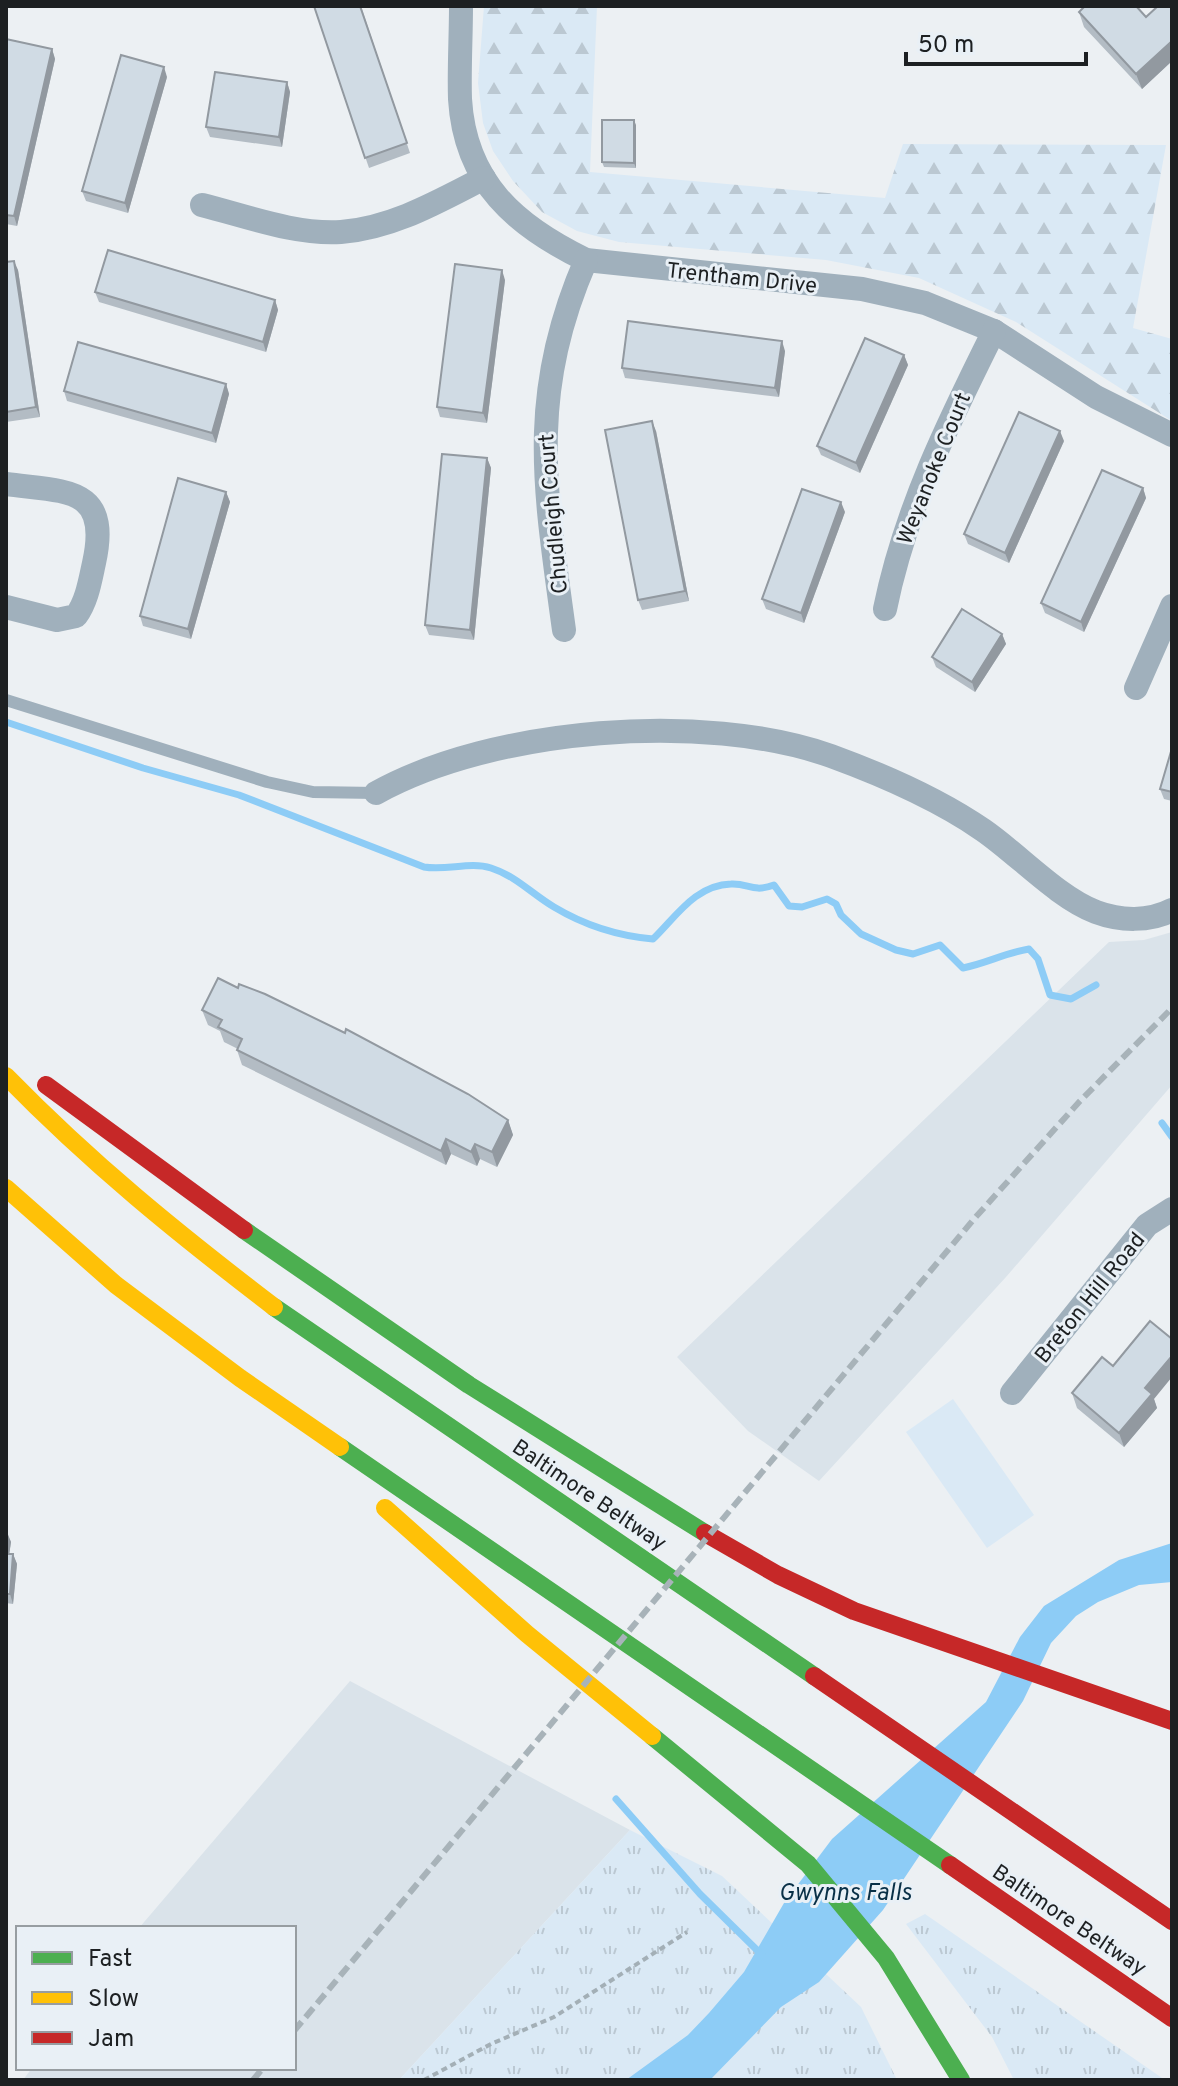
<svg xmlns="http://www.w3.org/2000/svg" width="1178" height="2086" font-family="Overpass,sans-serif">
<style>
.built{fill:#dae3ea}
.grass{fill:#dae9f5}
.forest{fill:url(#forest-firs)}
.park{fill:url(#park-tufts)}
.water{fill:#8dccf6}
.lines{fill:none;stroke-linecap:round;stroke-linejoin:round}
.stream{stroke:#8dccf6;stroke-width:7}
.path{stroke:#a3afb6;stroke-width:4;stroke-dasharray:6 4;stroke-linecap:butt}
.lane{stroke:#a0b0bc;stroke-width:12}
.street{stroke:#a0b0bc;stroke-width:24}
.fast{stroke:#4caf50;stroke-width:18}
.slow{stroke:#ffc107;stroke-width:18}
.jam{stroke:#c62828;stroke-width:18}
.rail{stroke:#a8b3b9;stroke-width:6;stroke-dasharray:12 6;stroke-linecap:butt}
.wall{fill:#b3bcc4}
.shaded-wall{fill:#9299a0}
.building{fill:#d0dbe4;stroke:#9299a0;stroke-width:2}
.labels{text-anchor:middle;stroke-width:6;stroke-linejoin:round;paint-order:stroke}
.street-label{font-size:22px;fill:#1d2022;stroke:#e9f0f6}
.water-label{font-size:24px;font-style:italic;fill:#093047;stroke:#e9f0f6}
</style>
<defs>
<pattern id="forest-firs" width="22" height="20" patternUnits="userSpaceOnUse" patternTransform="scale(2)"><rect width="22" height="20" fill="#dae9f5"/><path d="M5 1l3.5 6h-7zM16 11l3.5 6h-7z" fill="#bbc8d2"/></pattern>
<pattern id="park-tufts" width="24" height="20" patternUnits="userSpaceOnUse" patternTransform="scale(2)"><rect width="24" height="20" fill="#dae9f5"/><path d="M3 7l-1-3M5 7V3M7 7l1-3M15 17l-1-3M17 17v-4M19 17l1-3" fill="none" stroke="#bbc8d2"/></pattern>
</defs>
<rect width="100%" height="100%" fill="#ecf0f3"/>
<g class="built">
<polygon points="1172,932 1172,1085 1006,1277 819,1481 748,1431 677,1357 1109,942 1144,940"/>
<polygon points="350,1681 630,1830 399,2080 23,2080 32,2068 294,2068 294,1928 139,1928"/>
</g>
<polygon class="grass" points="953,1399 1034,1515 987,1548 906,1432"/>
<polygon class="forest" points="484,6 597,6 590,172 885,198 903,144 1166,145 1133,328 1172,339 1172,421 1016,322 919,278 826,260 619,242 577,231 542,212 513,181 493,151 483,123 478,83"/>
<g class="park">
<polygon points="630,1830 722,1876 861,2007 897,2080 399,2080"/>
<polygon points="925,1914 1165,2080 1014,2080 992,2037 906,1924"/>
</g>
<polygon class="water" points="1172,1543 1172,1582 1139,1585 1098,1602 1076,1616 1051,1643 1023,1701 883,1910 819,1982 781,2007 710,2080 626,2080 688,2035 709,2013 744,1972 784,1903 832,1839 986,1702 1020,1637 1044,1606 1119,1560"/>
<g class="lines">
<g class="stream">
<path d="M6 722 143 768 239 795 424 867C447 871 470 861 491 868 516 876 532 894 554 907 584 925 619 936 653 939 676 917 695 885 731 884 749 883 752 893 774 885L789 906 802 907 827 899 836 904 841 915 861 934 896 950 913 954 940 945 963 968C987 963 1005 953 1029 949L1038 959 1050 995 1071 999 1096 985"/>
<polyline points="1162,1123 1172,1137"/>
<polyline points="616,1799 700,1894 762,1955"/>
</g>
<polyline class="path" points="424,2080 491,2044 554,2017 687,1932"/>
<polyline class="lane" points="6,700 267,782 313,792 376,793"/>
<g class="street">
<path d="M461 6C461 37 459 68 460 99 465 183 516 226 586 260L862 289 925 303 994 331 1096 397 1172 435"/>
<path d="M202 205C246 216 296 235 341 232 393 228 439 201 484 178"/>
<path d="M6 484C66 492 111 486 94 563 90 581 87 601 76 616L57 620 6 607"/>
<path d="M885 609C905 510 949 421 994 331"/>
<path d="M564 630C545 490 527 395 586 260"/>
<polyline points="1136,688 1172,606"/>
<path d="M376 793C493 728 704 711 831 756 883 775 938 799 983 830 1018 854 1057 897 1096 912 1120 921 1149 922 1172 910"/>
<polyline points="1012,1393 1147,1225 1172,1209"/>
</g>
<g class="fast">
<polyline points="244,1230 469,1385 705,1533"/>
<polyline points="274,1307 814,1676"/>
<polyline points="340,1447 950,1865"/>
<polyline points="652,1736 808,1864 886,1958 961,2080"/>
</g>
<g class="slow">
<path d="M6 1076C92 1164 176 1232 274 1307"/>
<polyline points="6,1188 116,1285 240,1378 340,1447"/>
<polyline points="385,1508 527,1634 652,1736"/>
</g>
<g class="jam">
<polyline points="46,1085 244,1230"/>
<polyline points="705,1533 778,1575 854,1611 1172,1721"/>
<polyline points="814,1676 1172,1921"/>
<polyline points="950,1865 1172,2018"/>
</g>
<g class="rail">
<polyline points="294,2031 974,1219 1080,1101 1172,1008"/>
<polyline points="253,2080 263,2068"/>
</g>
</g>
<g class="wall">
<polygon points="314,6 361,6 410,153 369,168"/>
<polygon points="1172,6 1172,61 1142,89 1084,27 1079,12 1146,17"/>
<polygon points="6,39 52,49 55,59 17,226 6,224"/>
<polygon points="167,77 128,213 86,201 82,191"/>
<polygon points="287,82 290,92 282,147 210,137 206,127"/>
<polygon points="636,125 636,168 604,167 602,162"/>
<polygon points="6,262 18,270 40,417 6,422"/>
<polygon points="505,280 487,423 440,417 437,407"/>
<polygon points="95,292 275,300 278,310 266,352 99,302"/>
<polygon points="785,351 779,397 625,378 622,368"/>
<polygon points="904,355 908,365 860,473 821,455 817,446"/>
<polygon points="226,384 229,394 216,443 67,401 64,391"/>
<polygon points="656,431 689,601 642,610 638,600"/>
<polygon points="1064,441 1009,563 968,544 964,534"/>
<polygon points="487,458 491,468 474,640 429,635 425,625"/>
<polygon points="1143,488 1146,498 1084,632 1045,613 1041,603"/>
<polygon points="226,492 230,502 191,639 143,626 140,616"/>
<polygon points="845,512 804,623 766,609 762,599"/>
<polygon points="1002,634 1006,644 975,692 936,667 932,657"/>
<polygon points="1172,748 1172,801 1164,799 1160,789"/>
<polygon points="202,1010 508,1120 513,1135 497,1167 480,1159 477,1166 451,1154 446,1165 242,1065 237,1050 238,1049 224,1042 220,1031 208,1025"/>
<polygon points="1072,1393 1154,1399 1157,1408 1124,1447 1077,1408"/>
<polygon points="6,1532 11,1542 9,1554 13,1554 17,1564 13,1604 6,1603"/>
</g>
<g class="shaded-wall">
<polygon points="1172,41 1172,61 1142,89 1136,74"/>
<polygon points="52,49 55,59 17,226 14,216"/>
<polygon points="164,67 167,77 128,213 125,203"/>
<polygon points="287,82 290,92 282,147 279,137"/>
<polygon points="634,120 636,125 636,168 634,163"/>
<polygon points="14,261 18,270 40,417 36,407"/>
<polygon points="502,270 505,280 487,423 483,413"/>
<polygon points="275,300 278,310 266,352 263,342"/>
<polygon points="782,341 785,351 779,397 775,388"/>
<polygon points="904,355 908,365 860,473 856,463"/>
<polygon points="226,384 229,394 216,443 212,433"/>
<polygon points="652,421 656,431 689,601 685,591"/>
<polygon points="1060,431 1064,441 1009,563 1005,553"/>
<polygon points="487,458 491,468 474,640 470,630"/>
<polygon points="1143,488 1146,498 1084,632 1081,622"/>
<polygon points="226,492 230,502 191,639 188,629"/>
<polygon points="841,502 845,512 804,623 801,613"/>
<polygon points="1002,634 1006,644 975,692 972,682"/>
<polygon points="508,1120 513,1135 497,1167 492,1152"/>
<polygon points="446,1139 451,1154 446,1165 441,1151"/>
<polygon points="475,1144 480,1159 477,1166 471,1152"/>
<polygon points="1172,1356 1172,1377 1154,1399 1157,1408 1124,1447 1119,1433 1145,1388"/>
<polygon points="7,1532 11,1542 8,1563 6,1557"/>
<polygon points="13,1554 17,1564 13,1604 10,1594"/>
</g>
<g class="building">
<polygon points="314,6 360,6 407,143 365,158"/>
<polygon points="1085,6 1136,6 1146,17 1158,6 1172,6 1172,41 1136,74 1079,12"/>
<polygon points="6,39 52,49 14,216 6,215"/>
<polygon points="121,55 164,67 125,203 82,191"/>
<polygon points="215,72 287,82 279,137 206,127"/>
<polygon points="602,120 634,120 634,163 602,162"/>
<polygon points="108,250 275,300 263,342 95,292"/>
<polygon points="14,261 36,407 6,412 6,262"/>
<polygon points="455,264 502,270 483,413 437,407"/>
<polygon points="628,321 782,341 775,388 622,368"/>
<polygon points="865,338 904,355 856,463 817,446"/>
<polygon points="78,342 226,384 212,433 64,391"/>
<polygon points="1019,412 1060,431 1005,553 964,534"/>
<polygon points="652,421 685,591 638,600 605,430"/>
<polygon points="442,454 487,458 470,630 425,625"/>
<polygon points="1102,470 1143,488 1081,622 1041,603"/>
<polygon points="178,478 226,492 188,629 140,616"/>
<polygon points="802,489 841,502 801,613 762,599"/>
<polygon points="962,609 1002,634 972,682 932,657"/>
<polygon points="1172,748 1172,792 1160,789"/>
<polygon points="218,978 238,988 239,984 265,994 345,1033 346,1029 468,1094 508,1120 492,1152 475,1144 471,1152 446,1139 441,1151 237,1050 242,1039 218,1027 222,1020 202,1010"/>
<polygon points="1150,1321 1172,1339 1172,1356 1145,1388 1152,1394 1119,1433 1072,1393 1102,1357 1113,1366"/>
<polygon points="6,1554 13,1554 10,1594 6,1594"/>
</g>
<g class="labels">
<g class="street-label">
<text transform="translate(742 277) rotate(6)" y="8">Trentham Drive</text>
<text transform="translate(933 468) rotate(-68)" y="8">Weyanoke Court</text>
<text transform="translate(552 514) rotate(-95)" y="8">Chudleigh Court</text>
<text transform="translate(1089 1297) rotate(-51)" y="8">Breton Hill Road</text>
<text transform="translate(590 1494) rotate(34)" y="8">Baltimore Beltway</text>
<text transform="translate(1070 1919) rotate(34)" y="8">Baltimore Beltway</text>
</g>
<g class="water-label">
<text x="845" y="1900">Gwynns Falls</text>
</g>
</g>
<rect width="1178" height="2086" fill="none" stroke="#1d2022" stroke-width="16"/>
<rect x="16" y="1926" width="280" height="144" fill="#e9f0f6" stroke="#979da1" stroke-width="2"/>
<rect x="32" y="1952" width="40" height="12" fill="#4caf50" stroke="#979da1" stroke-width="2"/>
<text x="88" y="1966" font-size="24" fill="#1d2022">Fast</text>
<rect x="32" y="1992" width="40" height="12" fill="#ffc107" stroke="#979da1" stroke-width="2"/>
<text x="88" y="2006" font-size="24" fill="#1d2022">Slow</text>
<rect x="32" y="2032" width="40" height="12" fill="#c62828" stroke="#979da1" stroke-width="2"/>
<text x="88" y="2046" font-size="24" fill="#1d2022">Jam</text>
<path d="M906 52v12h180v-12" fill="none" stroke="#1d2022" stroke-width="4"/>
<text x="918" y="52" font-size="24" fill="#1d2022" stroke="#e9f0f6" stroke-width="6" paint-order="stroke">50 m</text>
</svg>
